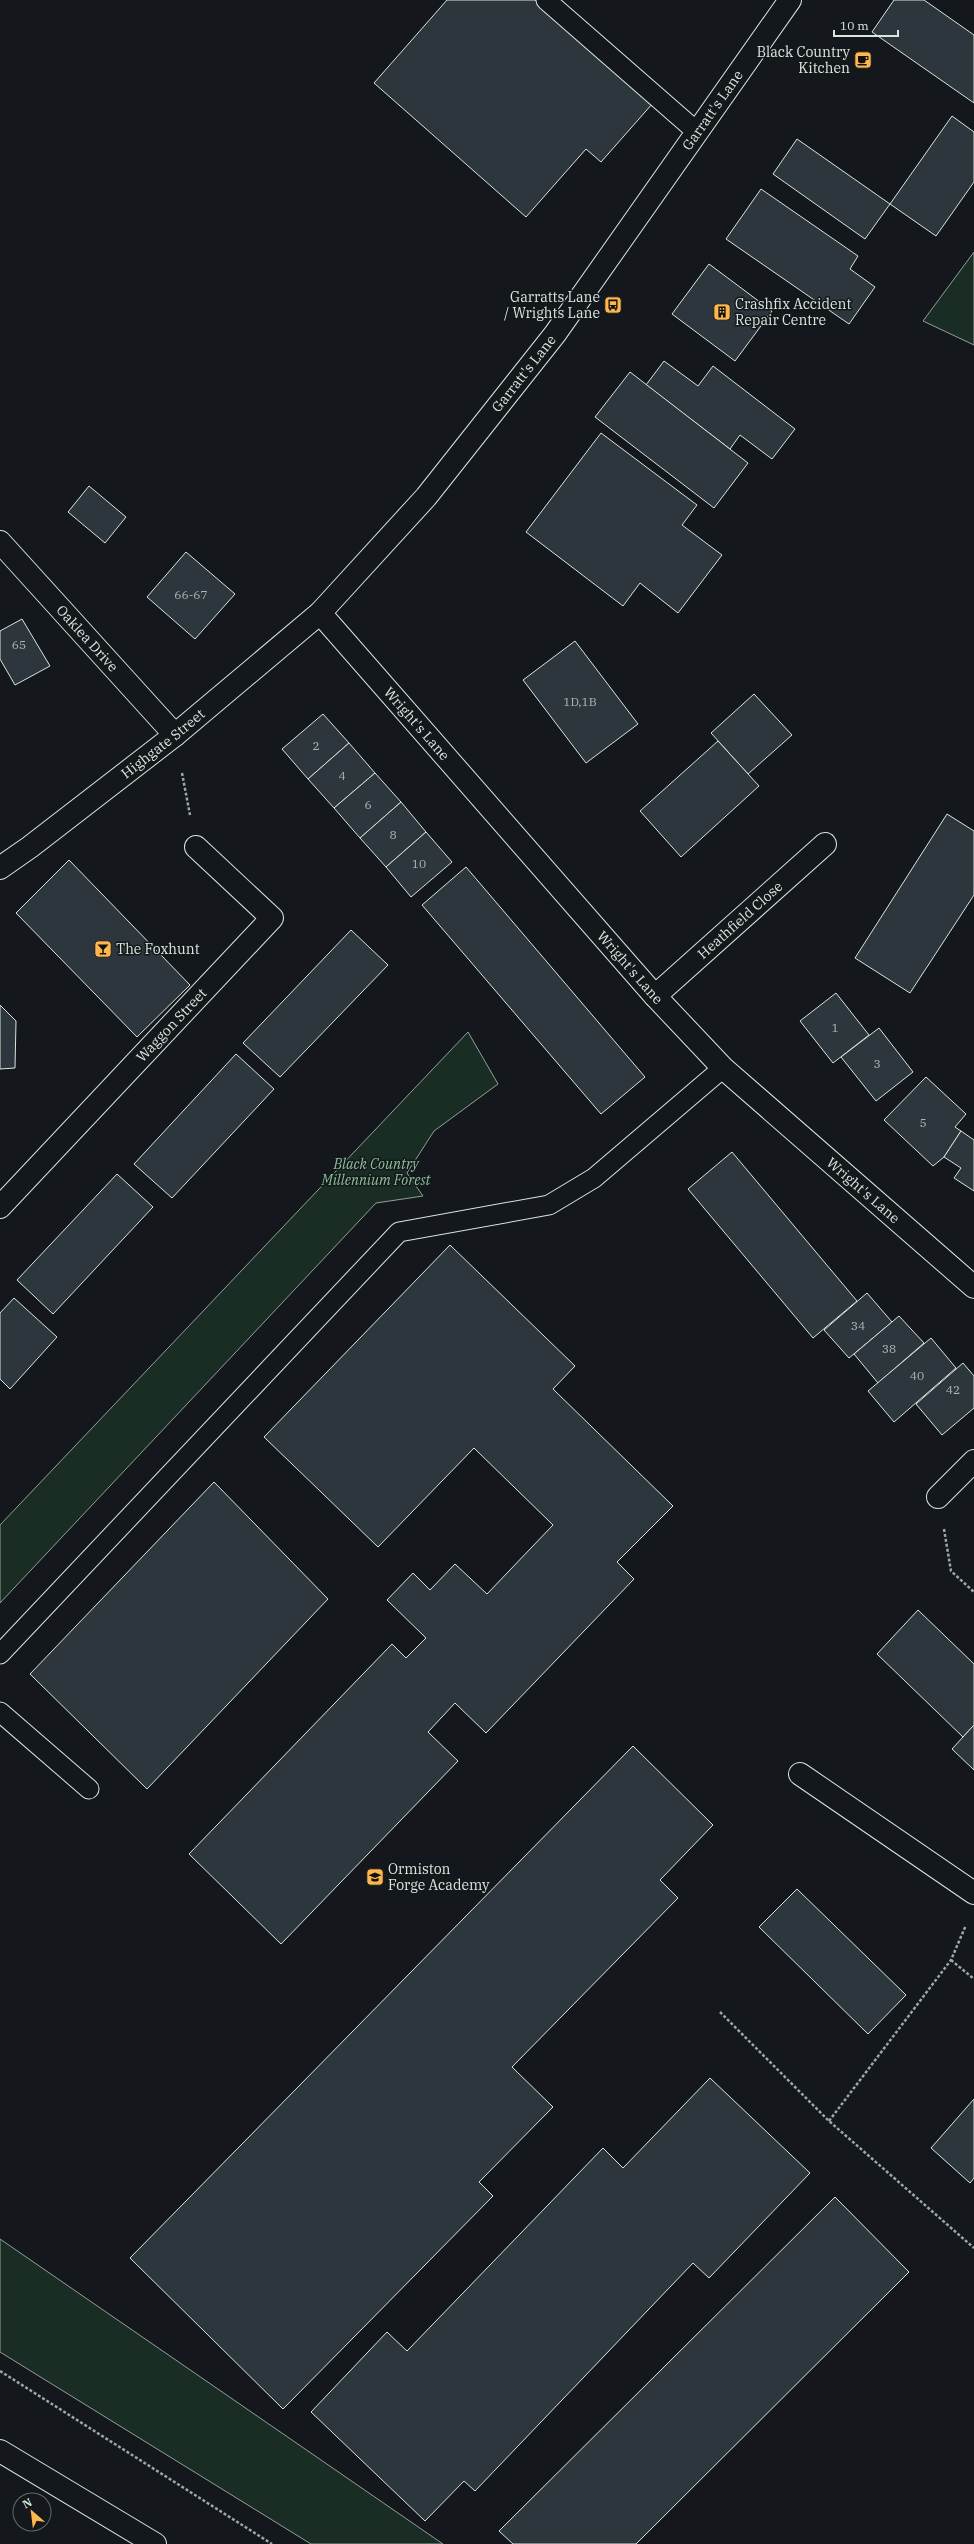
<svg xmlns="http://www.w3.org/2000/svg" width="974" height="2544" font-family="'IBM Plex Serif',serif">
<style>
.green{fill:#1a2d24;stroke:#939e99}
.building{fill:#2c363c;stroke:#d8e6dc}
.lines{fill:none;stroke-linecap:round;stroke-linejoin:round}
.service-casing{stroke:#d8e6dc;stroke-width:21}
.minor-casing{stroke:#d8e6dc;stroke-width:24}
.tertiary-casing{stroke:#d8e6dc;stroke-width:24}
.primary-casing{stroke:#d8e6dc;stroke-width:24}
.path{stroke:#9da8a2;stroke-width:2.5;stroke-dasharray:3 2;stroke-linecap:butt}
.service{stroke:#14181c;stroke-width:19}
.minor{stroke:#14181c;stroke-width:22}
.tertiary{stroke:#14181c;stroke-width:22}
.primary{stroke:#14181c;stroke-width:22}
.labels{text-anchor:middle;stroke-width:3;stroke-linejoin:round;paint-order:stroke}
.number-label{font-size:12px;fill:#adbab4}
.poi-label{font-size:14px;fill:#d8e6dc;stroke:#14181c;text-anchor:start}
.street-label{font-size:14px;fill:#d8e6dc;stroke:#14181c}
.park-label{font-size:14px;font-style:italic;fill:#8ac095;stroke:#14181c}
</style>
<rect width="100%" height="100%" fill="#14181c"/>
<g class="green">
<polygon points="974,252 974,345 923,321"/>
<polygon points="468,1032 498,1084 434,1131 407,1173 423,1196 376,1203 0,1603 0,1525"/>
<polygon points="0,2239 443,2544 311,2544 0,2352"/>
</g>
<g class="building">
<polygon points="447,0 535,0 653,103 601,162 586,149 526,217 374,83"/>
<polygon points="894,0 924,0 974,35 974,103 872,32"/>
<polygon points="952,116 974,132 974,182 936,236 890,204"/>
<polygon points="797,139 890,204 865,239 773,174"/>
<polygon points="761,189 858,256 850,269 875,287 849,324 726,239"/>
<polygon points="709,264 772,311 735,361 672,314"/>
<polygon points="664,361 698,386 713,366 795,429 772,459 740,435 730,449 646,385"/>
<polygon points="630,372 748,463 714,508 595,417"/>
<polygon points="601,433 697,505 682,525 722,555 678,613 640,583 623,606 526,532"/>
<polygon points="89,486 126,517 105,543 68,512"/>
<polygon points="186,552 235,594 195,639 147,597"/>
<polygon points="22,619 50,666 15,685 0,659 0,631"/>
<polygon points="575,641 638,724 586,763 523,680"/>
<polygon points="754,694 792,735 748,774 711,733"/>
<polygon points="323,714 349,743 308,779 282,749"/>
<polygon points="718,741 759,786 681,857 640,811"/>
<polygon points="349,743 375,773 334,808 308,779"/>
<polygon points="375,773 401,802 360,838 334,808"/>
<polygon points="401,802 426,832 386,867 360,838"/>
<polygon points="947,814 974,831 974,895 910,993 855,958"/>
<polygon points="426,832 452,862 411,897 386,867"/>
<polygon points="69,860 190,985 137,1037 16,913"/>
<polygon points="466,867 645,1077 601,1114 422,905"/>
<polygon points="351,930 388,965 280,1077 243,1043"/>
<polygon points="836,993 869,1035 833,1063 800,1021"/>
<polygon points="0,1005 16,1021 15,1068 0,1069"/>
<polygon points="879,1028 913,1072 876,1101 841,1057"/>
<polygon points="236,1054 274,1089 172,1198 134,1164"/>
<polygon points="926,1077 966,1114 955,1127 961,1131 944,1157 933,1166 884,1120"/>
<polygon points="961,1131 974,1140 974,1191 954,1178 961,1168 944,1157"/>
<polygon points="732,1152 857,1301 813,1338 688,1189"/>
<polygon points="117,1174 153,1207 53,1314 17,1280"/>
<polygon points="450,1245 575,1366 553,1389 673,1506 617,1562 634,1579 486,1733 455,1703 428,1732 458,1761 281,1944 189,1854 392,1644 406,1658 426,1638 387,1600 413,1573 430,1590 455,1564 487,1594 553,1525 474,1448 378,1547 264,1437"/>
<polygon points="867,1293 892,1322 849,1358 824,1330"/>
<polygon points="14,1298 57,1337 10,1389 0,1379 0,1313"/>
<polygon points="899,1316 924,1343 878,1383 854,1354"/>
<polygon points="931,1338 956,1368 894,1422 868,1391"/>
<polygon points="963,1363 974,1376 974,1408 942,1435 916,1404"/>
<polygon points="214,1482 328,1599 147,1789 30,1674"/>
<polygon points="918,1610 974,1664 974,1725 963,1737 877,1654"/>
<polygon points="974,1725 974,1770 952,1749"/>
<polygon points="633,1746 713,1825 660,1880 678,1898 512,2067 553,2107 479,2182 493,2196 283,2409 130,2258"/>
<polygon points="797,1889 906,1995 868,2034 759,1927"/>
<polygon points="710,2078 810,2173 709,2278 693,2263 475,2491 464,2481 425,2521 311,2412 387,2332 407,2351 603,2148 623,2168"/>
<polygon points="974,2099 974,2178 970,2183 931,2148"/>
<polygon points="835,2197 909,2272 636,2544 513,2544 499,2531"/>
</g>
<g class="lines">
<defs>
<g id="service">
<polyline points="546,0 697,132"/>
<polyline points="0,1654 399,1232 549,1205 594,1178 723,1068"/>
<polyline points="0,1712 89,1789"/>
</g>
<g id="minor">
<path id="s1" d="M0 542 175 735"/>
<path id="s2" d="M655 996 825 844"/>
<path id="s3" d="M0 1207 272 918 196 847"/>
<polyline points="938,1497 974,1461"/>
<polyline points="800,1774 974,1893"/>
</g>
<g id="tertiary">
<path id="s4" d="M320 613 655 996 723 1068 974 1287"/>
</g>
<g id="primary">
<path id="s5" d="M0 868 30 847 175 735 320 613 426 497 555 334 790 0"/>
<polyline points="0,2451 155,2544"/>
</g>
</defs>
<use href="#service" class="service-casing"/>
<use href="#minor" class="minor-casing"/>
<use href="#tertiary" class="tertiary-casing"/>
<use href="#primary" class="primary-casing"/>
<g class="path">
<polyline points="182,773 190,815"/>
<polyline points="944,1529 951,1571 974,1592"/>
<polyline points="951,1960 974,1979"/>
<polyline points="720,2012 829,2121 974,2248"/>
<polyline points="829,2121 951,1960 966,1925"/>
<polyline points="0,2371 272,2544"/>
</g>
<use href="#service" class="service"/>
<use href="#minor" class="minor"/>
<use href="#tertiary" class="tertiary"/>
<use href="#primary" class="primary"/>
</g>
<defs>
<symbol id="cafe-square" viewBox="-11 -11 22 22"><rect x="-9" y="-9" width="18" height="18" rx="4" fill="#ffb74d" stroke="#14181c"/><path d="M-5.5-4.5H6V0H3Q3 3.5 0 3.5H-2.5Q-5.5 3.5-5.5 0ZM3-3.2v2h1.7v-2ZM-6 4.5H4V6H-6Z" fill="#111"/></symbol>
<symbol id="bus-square" viewBox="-11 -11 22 22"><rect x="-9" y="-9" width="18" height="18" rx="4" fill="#ffb74d" stroke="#14181c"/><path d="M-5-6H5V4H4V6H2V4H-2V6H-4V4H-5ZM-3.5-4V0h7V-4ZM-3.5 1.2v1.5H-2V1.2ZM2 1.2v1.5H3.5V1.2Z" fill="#111"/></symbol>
<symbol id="building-square" viewBox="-11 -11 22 22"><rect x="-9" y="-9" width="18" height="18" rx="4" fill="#ffb74d" stroke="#14181c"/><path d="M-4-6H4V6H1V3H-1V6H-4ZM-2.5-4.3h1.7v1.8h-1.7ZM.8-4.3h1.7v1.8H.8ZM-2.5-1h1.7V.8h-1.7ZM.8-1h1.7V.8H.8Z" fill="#111"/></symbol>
<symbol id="bar-square" viewBox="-11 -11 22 22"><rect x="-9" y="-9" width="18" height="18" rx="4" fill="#ffb74d" stroke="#14181c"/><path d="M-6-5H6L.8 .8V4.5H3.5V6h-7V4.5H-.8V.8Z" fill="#111"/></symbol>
<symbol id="school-square" viewBox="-11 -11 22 22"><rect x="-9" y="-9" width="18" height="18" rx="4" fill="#ffb74d" stroke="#14181c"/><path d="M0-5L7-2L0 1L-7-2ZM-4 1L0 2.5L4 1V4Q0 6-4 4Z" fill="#111"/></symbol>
</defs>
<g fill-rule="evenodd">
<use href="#cafe-square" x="853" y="50" width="20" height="20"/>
<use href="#bus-square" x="603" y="295" width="20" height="20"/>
<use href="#building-square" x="712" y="302" width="20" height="20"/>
<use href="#bar-square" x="93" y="939" width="20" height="20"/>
<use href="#school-square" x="365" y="1867" width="20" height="20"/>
</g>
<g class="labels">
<g class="number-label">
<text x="191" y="599">66-67</text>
<text x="19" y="649">65</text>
<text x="580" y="706">1D,1B</text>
<text x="316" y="750">2</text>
<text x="342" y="780">4</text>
<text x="368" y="809">6</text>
<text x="393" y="839">8</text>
<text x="419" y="868">10</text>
<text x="835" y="1032">1</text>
<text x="877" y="1068">3</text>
<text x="923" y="1127">5</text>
<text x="858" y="1330">34</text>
<text x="889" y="1353">38</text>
<text x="917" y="1380">40</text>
<text x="953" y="1394">42</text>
</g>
<g class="poi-label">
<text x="850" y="57" text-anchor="end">Black Country<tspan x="850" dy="16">Kitchen</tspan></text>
<text x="600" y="302" text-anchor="end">Garratts Lane<tspan x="600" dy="16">/ Wrights Lane</tspan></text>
<text x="735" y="309">Crashfix Accident<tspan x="735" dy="16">Repair Centre</tspan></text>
<text x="116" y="954">The Foxhunt</text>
<text x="388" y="1874">Ormiston<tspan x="388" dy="16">Forge Academy</tspan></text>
</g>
<g class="street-label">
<text dy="5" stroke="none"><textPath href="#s5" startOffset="1048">Garratt's Lane</textPath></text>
<text dy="5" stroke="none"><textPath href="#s5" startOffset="724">Garratt's Lane</textPath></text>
<text dy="5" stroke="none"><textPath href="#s1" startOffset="130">Oaklea Drive</textPath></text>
<text dy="5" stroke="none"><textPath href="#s4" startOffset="147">Wright's Lane</textPath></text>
<text dy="5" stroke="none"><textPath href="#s5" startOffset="205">Highgate Street</textPath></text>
<text dy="5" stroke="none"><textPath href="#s2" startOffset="114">Heathfield Close</textPath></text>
<text dy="5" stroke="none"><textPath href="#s4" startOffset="471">Wright's Lane</textPath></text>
<text dy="5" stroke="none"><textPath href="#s3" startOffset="250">Waggon Street</textPath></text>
<text dy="5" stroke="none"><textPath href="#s4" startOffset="794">Wright's Lane</textPath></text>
</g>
<g class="park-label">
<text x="376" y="1169">Black Country<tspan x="376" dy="16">Millennium Forest</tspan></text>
</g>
</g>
<g transform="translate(32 2512) rotate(332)"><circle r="19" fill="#14181c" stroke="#626a69"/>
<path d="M0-3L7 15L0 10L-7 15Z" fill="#ffb74d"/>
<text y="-6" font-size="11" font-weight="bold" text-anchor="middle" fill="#d8e6dc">N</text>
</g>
<path d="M834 30v6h64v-6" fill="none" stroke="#d8e6dc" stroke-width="2"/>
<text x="840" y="30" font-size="12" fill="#d8e6dc" stroke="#14181c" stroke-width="3" paint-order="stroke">10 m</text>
</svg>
